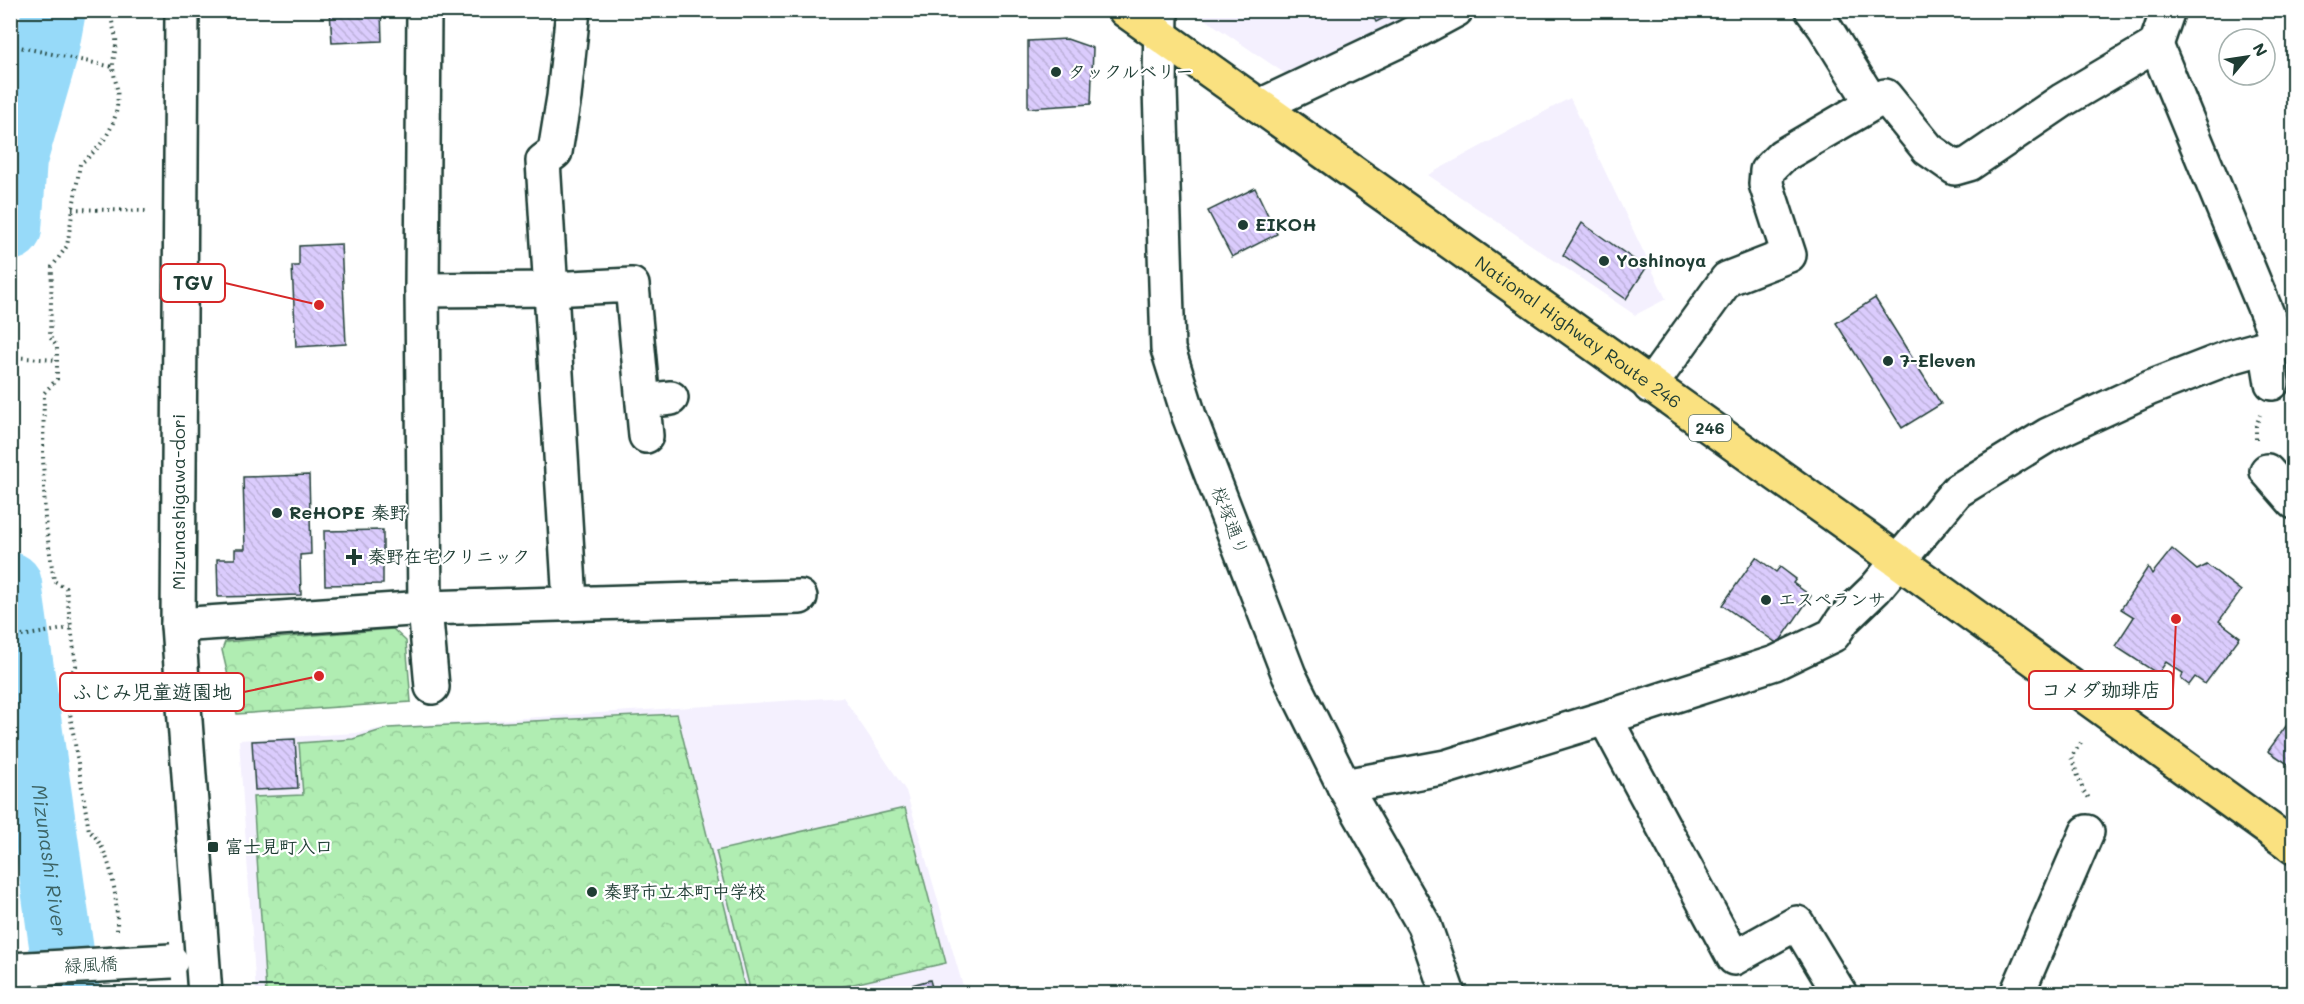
<svg xmlns="http://www.w3.org/2000/svg" width="2304" height="1004" font-family="Mali,'Klee One',sans-serif">
<style>
.built{fill:#f4f0fe}
.park{fill:url(#park-crowns);stroke:#689573;stroke-width:1.5}
.lines{fill:none;stroke-linecap:round;stroke-linejoin:round}
.river{stroke:#97daf9;stroke-width:64}
.building{fill:url(#building-back-hatch);stroke:#1f3d34;stroke-width:1.5}
.minor-casing{stroke:#1f3d34;stroke-width:38}
.highway-casing{stroke:#1f3d34;stroke-width:38}
.path{stroke:#1f3d34;stroke-width:4;stroke-dasharray:1.5 4.5;stroke-linecap:butt}
.minor{stroke:#fff;stroke-width:33}
.highway{stroke:#fae180;stroke-width:33}
.minor-bridge-casing{stroke:#1f3d34;stroke-width:38;stroke-linecap:butt}
.minor-bridge{stroke:#fff;stroke-width:33}
.poi-dot{fill:#1f3d34;stroke:#fff;stroke-width:2}
.labels{text-anchor:middle;stroke-width:4.5;stroke-linejoin:round;paint-order:stroke}
.shield{fill:#fff;stroke:#627771;stroke-width:1.5}
.shield-label{font-size:16px;font-weight:bold;fill:#1f3d34}
.poi-label{font-size:18px;font-weight:bold;fill:#1f3d34;stroke:#fff;text-anchor:start}
.street-label{font-size:18px;fill:#1f3d34;stroke:#fff}
.water-label{font-size:20px;font-style:italic;fill:#3d6465;stroke:#fff}
.leader{fill:none;stroke:#d62828;stroke-width:2}
.callout-dot{fill:#d62828;stroke:#fff;stroke-width:2}
.callout{fill:#fff;stroke:#d62828;stroke-width:2}
.callout-label{font-size:20px;text-anchor:middle;font-weight:bold;fill:#1f3d34}
</style>
<defs>
<pattern id="park-crowns" width="20" height="18" patternUnits="userSpaceOnUse" patternTransform="scale(1.5)"><rect width="20" height="18" fill="#b0edb2"/><path d="M2 6a3 3 0 1 1 6 0M12 15a3 3 0 1 1 6 0" fill="none" stroke="#97cc9a"/></pattern>
<pattern id="building-back-hatch" width="6" height="6" patternUnits="userSpaceOnUse" patternTransform="scale(1.5)"><rect width="6" height="6" fill="#dbccfd"/><path d="M-1 5l2 2M0 0l6 6M5-1l2 2" fill="none" stroke="#bcb0d9"/></pattern>
</defs>
<rect width="100%" height="100%" fill="#fff"/>
<filter id="ink" filterUnits="userSpaceOnUse"><feTurbulence type="fractalNoise" baseFrequency=".0167" numOctaves="2"/><feDisplacementMap in="SourceGraphic" scale="12" xChannelSelector="R" yChannelSelector="G"/><feConvolveMatrix kernelMatrix="1 2 1 2 8 2 1 2 1" color-interpolation-filters="sRGB"/></filter>
<g filter="url(#ink)">
<g class="built">
<polygon points="1197,11 1431,11 1290,77 1199,15"/>
<polygon points="1570,98 1666,299 1635,315 1428,175"/>
<polygon points="843,697 906,791 965,993 256,993 239,740 356,733 389,727"/>
</g>
<g class="park">
<polygon points="393,629 406,641 411,702 237,714 222,650 225,642"/>
<polygon points="677,714 746,993 266,993 253,797 303,795 299,743 353,739 388,728"/>
<polygon points="905,808 946,963 814,993 751,993 716,851"/>
</g>
<g class="lines">
<g class="river">
<polyline points="10,229 15,160 46,53 54,10"/>
<path id="s1" d="M10 584 68 994"/>
</g>
</g>
<g class="building">
<polygon points="330,10 381,10 382,41 332,43"/>
<polygon points="1370,10 1400,10 1376,22"/>
<polygon points="1067,39 1093,48 1091,104 1028,108 1028,41"/>
<polygon points="1255,188 1277,234 1232,257 1208,211"/>
<polygon points="1582,223 1646,268 1626,299 1563,255"/>
<polygon points="341,244 346,344 296,347 292,266 299,266 299,246"/>
<polygon points="1875,298 1941,404 1902,428 1836,323"/>
<polygon points="309,475 311,554 300,555 301,595 218,597 217,559 235,559 235,549 245,549 243,477"/>
<polygon points="383,530 383,584 325,585 324,531"/>
<polygon points="2172,549 2197,570 2207,565 2241,591 2219,621 2240,637 2205,684 2195,677 2189,685 2181,679 2183,673 2166,662 2158,674 2115,646 2134,617 2121,609 2148,567 2152,574"/>
<polygon points="1756,557 1776,572 1780,567 1796,579 1793,583 1811,596 1778,644 1722,605"/>
<polygon points="2294,715 2294,768 2268,751"/>
<polygon points="295,739 298,788 255,790 252,741"/>
<polygon points="930,980 934,994 879,994"/>
</g>
<g class="lines">
<defs>
<g id="minor">
<polyline points="182,10 178,625 205,994"/>
<polyline points="424,10 422,290 425,608 432,687"/>
<polyline points="1161,10 1160,88 1168,349 1189,416 1289,675 1344,786 1424,925 1448,994"/>
<polyline points="1812,10 1824,26 1872,103"/>
<polyline points="2156,45 2279,343"/>
<polyline points="1260,106 1404,38 1456,10"/>
<polyline points="422,290 551,289 632,285 646,436"/>
<polyline points="2266,346 2272,383"/>
<polyline points="1650,386 1727,279 1789,255 1766,184 1767,171 1782,156 1885,96 1928,149 1955,168 1969,164 2063,100 2156,45 2168,10"/>
<polyline points="643,401 671,398"/>
<polyline points="2267,471 2294,502"/>
<polyline points="570,602 543,161 555,152 564,97 573,10"/>
<polyline points="178,625 425,608 800,597"/>
<polyline points="1605,718 1734,958 1797,923 1840,994"/>
<polyline points="1344,786 1446,767 1605,718 1775,663 1833,635 1843,620 1875,589 1957,491 2048,435 2150,388 2230,357 2294,339"/>
<polyline points="2017,994 2087,832"/>
</g>
<g id="highway">
<path id="s2" d="M1125 10 1897 560 2294 847"/>
</g>
</defs>
<use href="#minor" class="minor-casing"/>
<use href="#highway" class="highway-casing"/>
<g class="path">
<path d="M112 10C110 20 114 28 116 38 117 47 113 57 113 66 113 73 116 81 117 89 121 120 104 146 80 164L67 246 52 267 50 337 57 347V379L44 393 43 455 45 520 54 581 66 588 76 666 65 682 89 831C112 849 118 902 117 930"/>
<polyline points="10,45 113,67"/>
<polyline points="72,209 146,211"/>
<polyline points="10,357 57,360"/>
<polyline points="2256,439 2256,426 2260,415"/>
<polyline points="10,638 70,628"/>
<polyline points="2081,743 2071,757 2083,790 2089,798"/>
</g>
<use href="#minor" class="minor"/>
<use href="#highway" class="highway"/>
<defs>
<polyline id="minor-bridge" points="10,970 171,961"/>
</defs>
<use href="#minor-bridge" class="minor-bridge-casing"/>
<use href="#minor-bridge" class="minor-bridge"/>
</g>
</g>
<g class="poi-dot">
<circle cx="1056" cy="72" r="6"/>
<circle cx="1243" cy="225" r="6"/>
<circle cx="1604" cy="261" r="6"/>
<circle cx="1888" cy="361" r="6"/>
<circle cx="277" cy="513" r="6"/>
<path d="M351 548h6v6h6v6h-6v6h-6v-6h-6v-6h6z"/>
<circle cx="1766" cy="600" r="6"/>
<rect x="207" y="841" width="12" height="12" rx="3"/>
<circle cx="592" cy="892" r="6"/>
</g>
<g class="labels">
<rect class="shield" x="1689" y="415" width="42" height="26" rx="4.5"/>
<g class="shield-label">
<text x="1710" y="434">246</text>
</g>
<g class="poi-label">
<text x="1068" y="78">タックルベリー</text>
<text x="1255" y="231">EIKOH</text>
<text x="1616" y="267">Yoshinoya</text>
<text x="1900" y="367">7-Eleven</text>
<text x="289" y="519">ReHOPE 秦野</text>
<text x="368" y="563">秦野在宅クリニック</text>
<text x="1778" y="606">エスペランサ</text>
<text x="225" y="853">富士見町入口</text>
<text x="604" y="898">秦野市立本町中学校</text>
</g>
<g class="street-label">
<text dy="6" stroke="none"><textPath href="#s2" startOffset="556">National Highway Route 246</textPath></text>
<text transform="translate(179 502) rotate(-90)" y="6">Mizunashigawa-dori</text>
<text transform="translate(1230 521) rotate(69)" y="6">桜塚通り</text>
<text transform="translate(91 965) rotate(-3)" y="6">緑風橋</text>
</g>
<g class="water-label">
<text dy="7" stroke="none"><textPath href="#s1" startOffset="279">Mizunashi River</textPath></text>
</g>
</g>
<path class="leader" d="M319 305L225 283M2176 619L2173 690M319 676L244 692"/>
<g class="callout-dot">
<circle cx="319" cy="305" r="6"/>
<circle cx="2176" cy="619" r="6"/>
<circle cx="319" cy="676" r="6"/>
</g>
<g class="callout">
<rect x="161" y="264" width="64" height="38" rx="6"/>
<rect x="2029" y="671" width="144" height="38" rx="6"/>
<rect x="60" y="673" width="184" height="38" rx="6"/>
</g>
<g class="callout-label">
<text x="193" y="290">TGV</text>
<text x="2101" y="697">コメダ珈琲店</text>
<text x="152" y="699">ふじみ児童遊園地</text>
</g>
<rect width="2304" height="1004" fill="none" stroke="#fff" stroke-width="36"/>
<rect x="18" y="18" width="2268" height="968" fill="none" stroke="#1f3d34" stroke-width="2" filter="url(#ink)"/>
<g transform="translate(2247 57) rotate(61)"><circle r="28" fill="#ffffff" stroke="#a5b1ae" stroke-width="1.5"/>
<path d="M0-4.5L10 22L0 15L-10 22Z" fill="#1f3d34"/>
<text y="-9" font-size="16" font-weight="bold" text-anchor="middle" fill="#1f3d34">N</text>
</g>
</svg>
